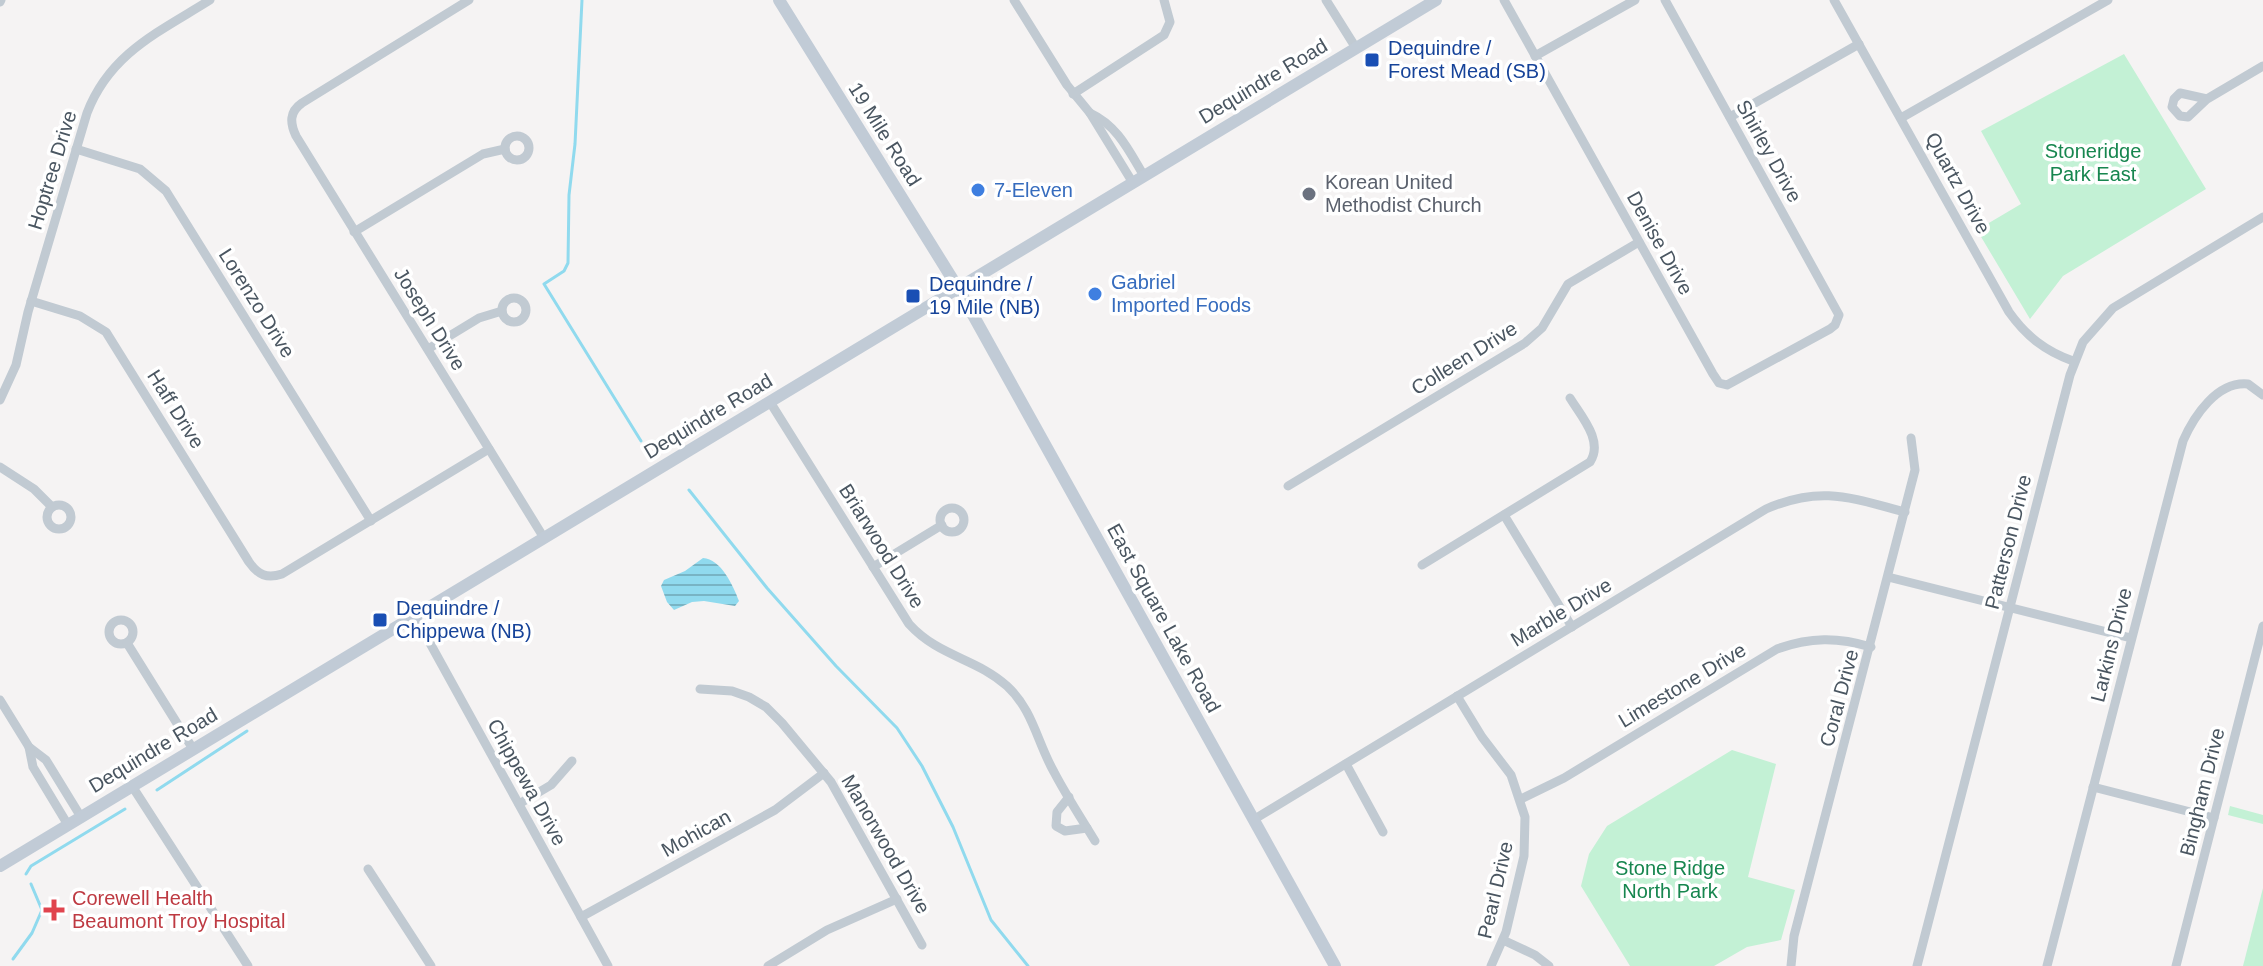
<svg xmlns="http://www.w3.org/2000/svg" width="2263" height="966" font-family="Helvetica,sans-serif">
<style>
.park{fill:#c3f1d5}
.water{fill:url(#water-rules)}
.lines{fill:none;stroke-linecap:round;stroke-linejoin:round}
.stream{stroke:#90daee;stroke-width:3}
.street{stroke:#c1cad2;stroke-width:9}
.secondary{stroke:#c1cbd6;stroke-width:12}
.transit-dot{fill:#1a4fb4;stroke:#fff;stroke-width:3}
.shop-dot{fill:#3f7fe0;stroke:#fff;stroke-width:3}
.worship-dot{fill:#6b7280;stroke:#fff;stroke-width:3}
.health-dot{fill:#e0444e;stroke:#fff;stroke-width:3}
.labels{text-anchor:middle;stroke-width:7;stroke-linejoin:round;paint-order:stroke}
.transit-label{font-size:20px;fill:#164399;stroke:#fff;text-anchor:start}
.street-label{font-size:20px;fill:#4a5661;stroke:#fff}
.park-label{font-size:20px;fill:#17864f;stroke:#fff}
.worship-label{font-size:20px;fill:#5b616d;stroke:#fff;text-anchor:start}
.shop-label{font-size:20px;fill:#366cbe;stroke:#fff;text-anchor:start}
.health-label{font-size:20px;fill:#be3a42;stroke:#fff;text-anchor:start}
</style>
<defs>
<pattern id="water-rules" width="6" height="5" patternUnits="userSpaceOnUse" patternTransform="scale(2)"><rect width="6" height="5" fill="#90daee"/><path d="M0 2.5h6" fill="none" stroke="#78b4c4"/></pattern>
</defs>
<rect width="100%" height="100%" fill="#f5f3f3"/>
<g class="park">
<polygon points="2124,54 2206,189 2063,276 2030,319 1977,230 2021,204 1981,131"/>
<polygon points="1732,750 1776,764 1748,877 1795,890 1781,940 1747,947 1714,966 1630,966 1581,886 1589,854 1607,826"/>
<polygon points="2230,806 2263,815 2263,824 2228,815"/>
<polygon points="2263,888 2263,966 2243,966"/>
</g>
<path class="water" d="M703 558C721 559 733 585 739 601L735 606 704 601 692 602 674 610 667 602 661 586 664 580 685 571Z"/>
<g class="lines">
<g class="stream">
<polyline points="582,0 575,144 569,195 568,263 564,271 544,284 641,441"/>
<polyline points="689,490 767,588 836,666 897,728 922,766 953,827 991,920 1028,966"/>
<polyline points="157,790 247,731"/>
<polyline points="26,874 31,866 125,809"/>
<polyline points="13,959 32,933 42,910 31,884"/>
</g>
<g class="street">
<path d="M469 0 302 103C289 112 290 123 296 136L544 538"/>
<polyline points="1014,0 1067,85 1090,113 1133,183"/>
<polyline points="1326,0 1356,48"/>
<polyline points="1504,0 1713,374 1719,383 1727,385 1830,329 1835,325 1839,315 1665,0"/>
<path d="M1834 0 2009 312C2026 336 2045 351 2073 361"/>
<polyline points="0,2 1,0"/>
<polyline points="1535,56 1635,0"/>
<polyline points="1073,94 1164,35 1170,22 1164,0"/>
<polyline points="2207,99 2180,93 2174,99 2172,107 2180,116 2188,117 2207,99 2263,66"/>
<path d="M1090 113C1118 126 1129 151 1144 176"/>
<polyline points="1730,117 1859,44"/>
<polyline points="1901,118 2108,0"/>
<circle cx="517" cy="148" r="12"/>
<polyline points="76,149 140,169 166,191 371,521"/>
<polyline points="354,232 483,154 505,149"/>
<circle cx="514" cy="310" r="12"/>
<path d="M31 301 80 316 106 332 249 562C258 575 267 579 282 574L489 449"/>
<polyline points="428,349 479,318 502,311"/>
<path d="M0 400 16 365 28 312 87 113C110 53 159 32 210 0"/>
<path d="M770 402 909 624C939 657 976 658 1007 686 1033 710 1037 742 1054 772 1066 795 1081 818 1095 841"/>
<polyline points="0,467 34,489 52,507"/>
<polyline points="1288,486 1525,343 1542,328 1568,284 1639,242"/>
<circle cx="59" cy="517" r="12"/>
<circle cx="952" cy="520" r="12"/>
<polyline points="1504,515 1572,627"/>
<path d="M1422 565 1590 462C1604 441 1581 416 1570 398"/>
<polyline points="873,567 942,525"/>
<polyline points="1888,577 2131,638"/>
<polyline points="415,616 608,966"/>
<circle cx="121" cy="632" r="12"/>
<polyline points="127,643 193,749"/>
<polyline points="700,689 732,691 749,697 766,707 782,723 831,782 922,945"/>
<polyline points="1457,696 1482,737 1511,775 1525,817 1524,856 1506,932 1491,966"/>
<polyline points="0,700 29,747 46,760 81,817"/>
<polyline points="29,747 33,767 68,825"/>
<polyline points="1346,764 1383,832"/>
<polyline points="132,786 248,966"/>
<polyline points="2093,787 2214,818"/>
<polyline points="1069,797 1057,812 1056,826 1065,831 1087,828"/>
<path d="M1521 799 1564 778 1777 649C1810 637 1838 637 1871 647"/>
<polyline points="519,804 551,785 572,761"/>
<path d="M1253 820 1766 509C1821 485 1851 498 1905 512"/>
<polyline points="368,869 431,966"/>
<polyline points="581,917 775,810 824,773"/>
<polyline points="1503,940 1535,955 1549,966"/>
<polyline points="768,966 827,930 897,899"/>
<polyline points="1791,966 1794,936 1915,470 1911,438"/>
<polyline points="1917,966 2070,375 2083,342 2113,308 2263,217"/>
<path d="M2047 966 2183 441C2194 416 2217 381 2248 384L2263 395"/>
<polyline points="2176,966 2263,626"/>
</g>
<g class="secondary">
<polyline points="779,0 958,288 1335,966"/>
<polyline points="0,866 1436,0"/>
</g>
</g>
<g class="transit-dot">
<rect x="1364" y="52" width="16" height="16" rx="4"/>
<rect x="905" y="288" width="16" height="16" rx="4"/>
<rect x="372" y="612" width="16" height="16" rx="4"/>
</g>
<g class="shop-dot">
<circle cx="978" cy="190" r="8"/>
<circle cx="1095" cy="294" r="8"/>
</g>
<circle class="worship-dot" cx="1309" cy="194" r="8"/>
<path class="health-dot" d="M50 898h8v8h8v8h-8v8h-8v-8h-8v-8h8z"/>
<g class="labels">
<g class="transit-label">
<text x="1388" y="55">Dequindre /<tspan x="1388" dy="23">Forest Mead (SB)</tspan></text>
<text x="929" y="291">Dequindre /<tspan x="929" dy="23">19 Mile (NB)</tspan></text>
<text x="396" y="615">Dequindre /<tspan x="396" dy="23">Chippewa (NB)</tspan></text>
</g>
<g class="street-label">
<text transform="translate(1263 81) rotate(-31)" y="7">Dequindre Road</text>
<text transform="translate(885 134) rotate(58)" y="7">19 Mile Road</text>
<text transform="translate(1769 151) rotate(61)" y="7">Shirley Drive</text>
<text transform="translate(52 170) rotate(-73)" y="7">Hoptree Drive</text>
<text transform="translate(1958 183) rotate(61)" y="7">Quartz Drive</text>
<text transform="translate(1660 243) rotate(61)" y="7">Denise Drive</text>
<text transform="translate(257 303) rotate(58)" y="7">Lorenzo Drive</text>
<text transform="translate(430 319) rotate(58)" y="7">Joseph Drive</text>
<text transform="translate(1464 358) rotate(-32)" y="7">Colleen Drive</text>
<text transform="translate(176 409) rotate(58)" y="7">Haff Drive</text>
<text transform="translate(708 416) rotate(-31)" y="7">Dequindre Road</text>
<text transform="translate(2008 542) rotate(-76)" y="7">Patterson Drive</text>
<text transform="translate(882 546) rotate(58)" y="7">Briarwood Drive</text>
<text transform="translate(1561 612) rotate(-31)" y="7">Marble Drive</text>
<text transform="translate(1164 618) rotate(61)" y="7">East Square Lake Road</text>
<text transform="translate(2111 645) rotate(-76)" y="7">Larkins Drive</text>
<text transform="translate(1682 685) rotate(-31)" y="7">Limestone Drive</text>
<text transform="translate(1839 698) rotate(-75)" y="7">Coral Drive</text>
<text transform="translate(153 750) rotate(-31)" y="7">Dequindre Road</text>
<text transform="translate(527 782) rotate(61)" y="7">Chippewa Drive</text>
<text transform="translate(2202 792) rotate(-76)" y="7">Bingham Drive</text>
<text transform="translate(696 833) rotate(-29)" y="7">Mohican</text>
<text transform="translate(886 844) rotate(60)" y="7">Manorwood Drive</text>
<text transform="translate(1495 890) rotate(-77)" y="7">Pearl Drive</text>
</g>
<g class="park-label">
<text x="2093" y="158">Stoneridge<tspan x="2093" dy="23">Park East</tspan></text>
<text x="1670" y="875">Stone Ridge<tspan x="1670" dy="23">North Park</tspan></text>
</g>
<g class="worship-label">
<text x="1325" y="189">Korean United<tspan x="1325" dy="23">Methodist Church</tspan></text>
</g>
<g class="shop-label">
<text x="994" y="197">7-Eleven</text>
<text x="1111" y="289">Gabriel<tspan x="1111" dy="23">Imported Foods</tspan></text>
</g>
<g class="health-label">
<text x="72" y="905">Corewell Health<tspan x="72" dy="23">Beaumont Troy Hospital</tspan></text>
</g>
</g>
</svg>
